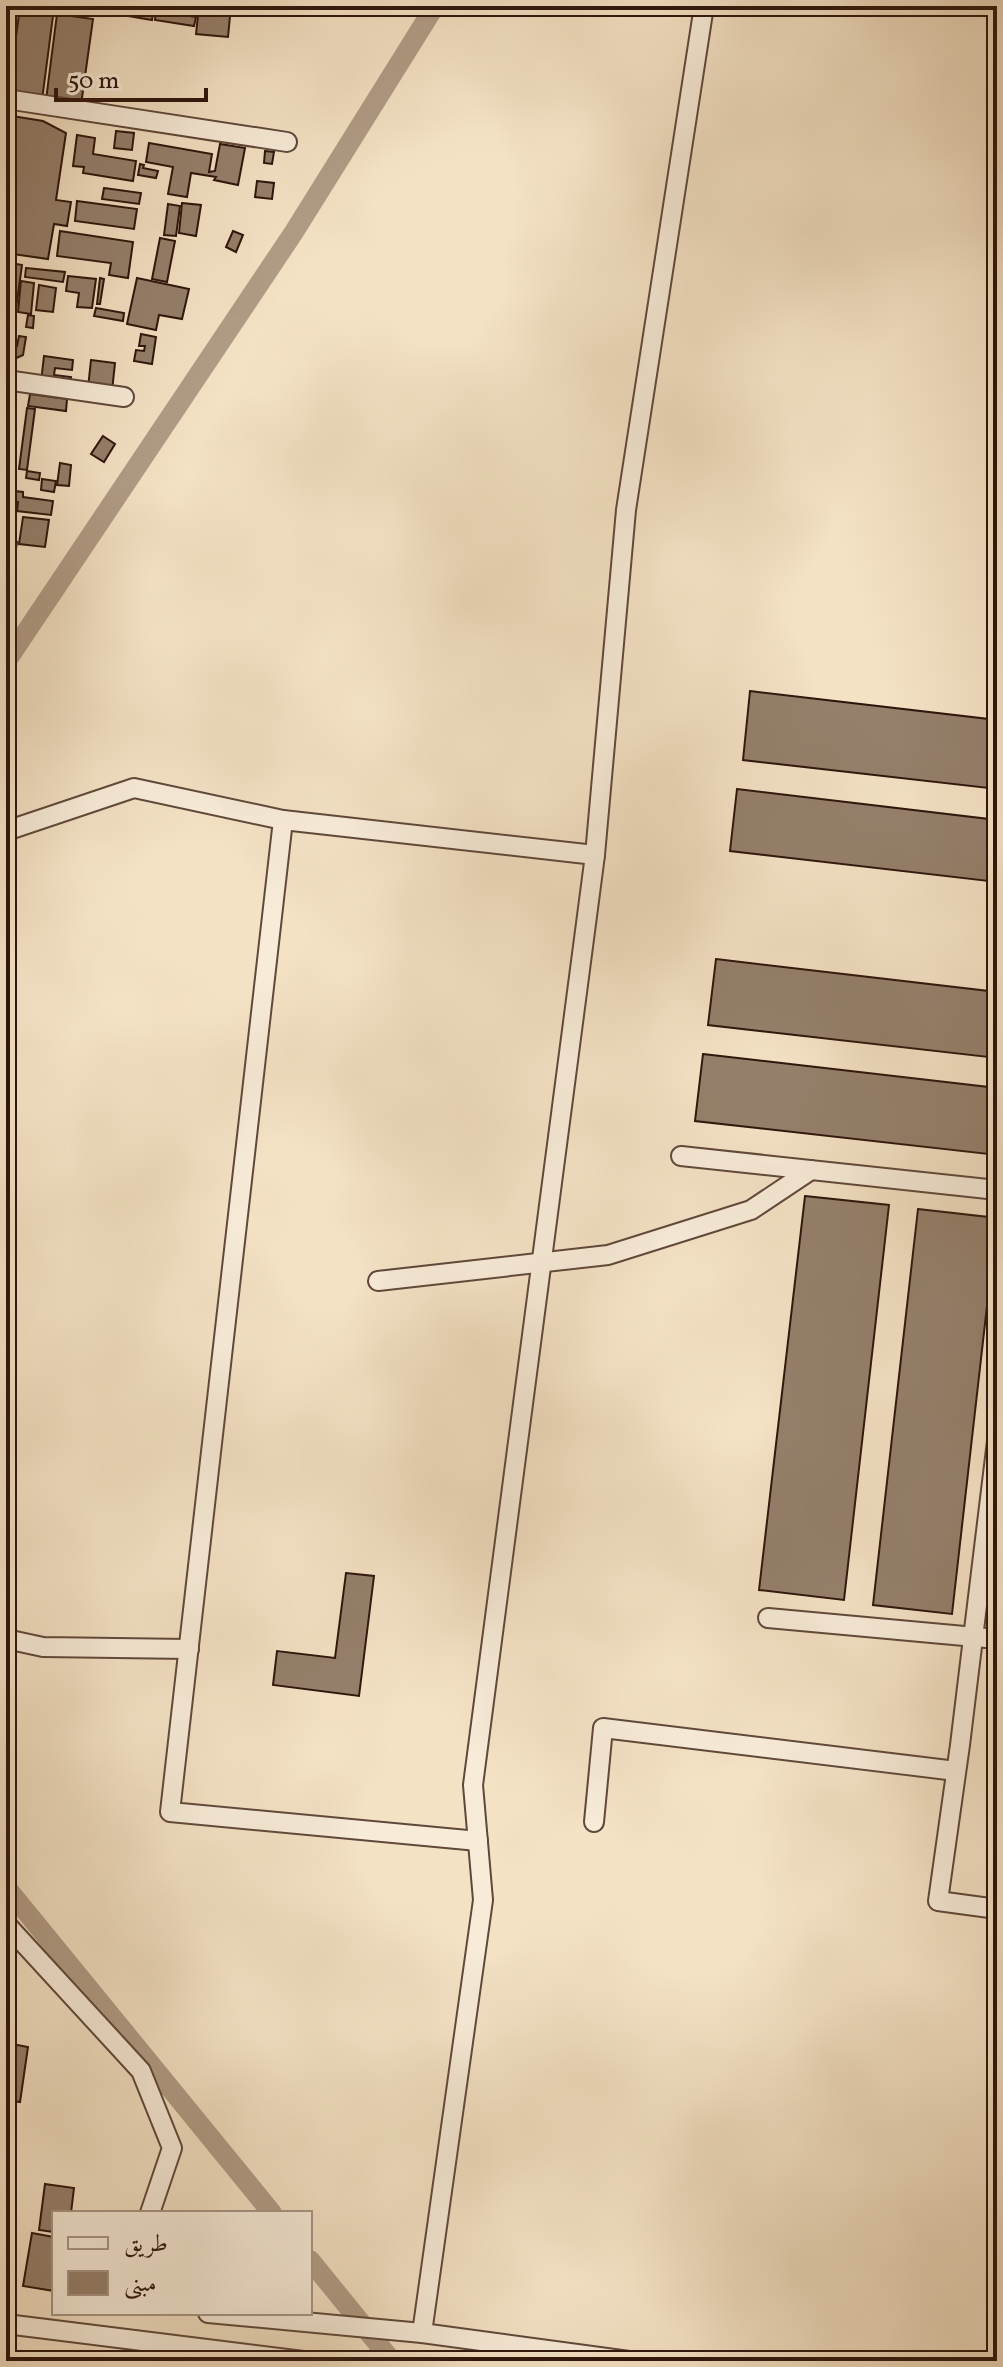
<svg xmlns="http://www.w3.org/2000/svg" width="1003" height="2367" font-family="Vollkorn,Amiri,serif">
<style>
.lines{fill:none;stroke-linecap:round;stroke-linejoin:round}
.canal{stroke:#b19c86;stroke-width:20}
.building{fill:#95806c;stroke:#2e150c;stroke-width:2}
.minor-casing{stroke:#60483a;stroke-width:22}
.minor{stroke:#f8ecd9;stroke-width:18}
</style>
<rect width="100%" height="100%" fill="#f4e2c5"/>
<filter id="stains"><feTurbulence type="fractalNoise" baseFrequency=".0025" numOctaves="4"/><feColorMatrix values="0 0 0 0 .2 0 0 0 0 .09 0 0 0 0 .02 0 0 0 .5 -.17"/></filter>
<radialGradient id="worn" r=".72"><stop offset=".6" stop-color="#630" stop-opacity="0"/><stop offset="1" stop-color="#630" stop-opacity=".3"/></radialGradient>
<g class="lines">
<g class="canal">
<polyline points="6,662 294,232 435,6"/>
<polyline points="6,1887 272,2213"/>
<polyline points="310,2260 392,2361"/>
</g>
</g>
<g class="building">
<polygon points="68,6 104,6 108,7 107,12"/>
<polygon points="199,6 231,6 228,37 196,34"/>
<polygon points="20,7 36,10 35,14 53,16 42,100 8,95"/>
<polygon points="111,7 153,14 152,20 110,13"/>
<polygon points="156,11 196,17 194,26 155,20"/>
<polygon points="57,14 93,19 81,105 46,100"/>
<polygon points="6,24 15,26 7,77 6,77"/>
<polygon points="6,115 43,121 66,133 56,200 71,202 67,226 54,224 48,259 6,253"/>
<polygon points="116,131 134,133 132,150 114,148"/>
<polygon points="77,135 95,138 93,154 136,161 133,181 83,173 84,167 73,166"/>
<polygon points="149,143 212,154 209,172 215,171 220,144 245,148 238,185 214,180 216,177 191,173 187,197 168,194 173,167 146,162"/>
<polygon points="265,151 274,152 272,164 264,163"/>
<polygon points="140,164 144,165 143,168 158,171 156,178 138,175"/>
<polygon points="257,181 274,183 272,199 255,197"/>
<polygon points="104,188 141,193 139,204 102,199"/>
<polygon points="77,201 137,209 134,229 75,221"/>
<polygon points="182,203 201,205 196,236 179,233"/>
<polygon points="168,204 180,206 176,236 164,235"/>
<polygon points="60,231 133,242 128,278 109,275 111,263 57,256"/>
<polygon points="233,231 243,235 236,252 226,247"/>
<polygon points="160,238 175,241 167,282 152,279"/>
<polygon points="6,262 22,265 16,309 6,307 9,293 6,292 6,280 11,280 12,270 6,269"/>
<polygon points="26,268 65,272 63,282 25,277"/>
<polygon points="68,276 96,279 92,308 77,307 79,293 66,291"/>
<polygon points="100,278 104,279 100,304 97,304"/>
<polygon points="137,278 189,289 182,319 159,315 156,330 127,324"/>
<polygon points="21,281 34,283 31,314 18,312"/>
<polygon points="39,285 56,288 53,312 36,310"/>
<polygon points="96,308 124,313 123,321 94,316"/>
<polygon points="28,315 34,316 33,328 26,327"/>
<polygon points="141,334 156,337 152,364 134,361 136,350 144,351 145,346 139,346"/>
<polygon points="19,336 26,337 23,355 10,361 13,345 17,346"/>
<polygon points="44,356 73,360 72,370 55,368 54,375 71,377 68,393 41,382"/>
<polygon points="91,360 115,363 112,391 88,388"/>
<polygon points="30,394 67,399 66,411 28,406"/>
<polygon points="27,408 35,409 27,470 19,469"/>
<polygon points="103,436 115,444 104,462 91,454"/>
<polygon points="60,463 71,465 69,486 57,485"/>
<polygon points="27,471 40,473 39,480 26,478"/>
<polygon points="42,479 56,481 54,492 41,490"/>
<polygon points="6,490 23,492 23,497 53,501 51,515 17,511 18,502 6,501"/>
<polygon points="23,517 49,520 45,547 19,544"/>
<polygon points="6,541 17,542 14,562 6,561"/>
<polygon points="750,691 997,720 997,789 743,760"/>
<polygon points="737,789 997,820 997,882 730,851"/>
<polygon points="716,959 997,992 997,1058 708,1025"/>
<polygon points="703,1054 997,1088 997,1155 695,1121"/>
<polygon points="805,1196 889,1205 844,1600 759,1590"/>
<polygon points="918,1209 997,1218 952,1614 873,1605"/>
<polygon points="346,1573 374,1576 359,1696 273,1685 277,1651 335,1658"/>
<polygon points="12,2044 28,2047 20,2102 6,2100"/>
<polygon points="6,2176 11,2176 9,2193 6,2192"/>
<polygon points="45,2184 74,2188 71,2213 54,2213 54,2232 39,2230"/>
<polygon points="32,2233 54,2237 54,2291 23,2286"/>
</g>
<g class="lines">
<defs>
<g id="minor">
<polyline points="6,99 287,142"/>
<polyline points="6,380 124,397"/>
<polyline points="283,820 170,1812 478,1841"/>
<polyline points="6,831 134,788 283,820 595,855"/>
<polyline points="681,1156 997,1190"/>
<polyline points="378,1281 608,1255 751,1210 811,1170"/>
<polyline points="997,1441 960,1745 938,1901 997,1909"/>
<polyline points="768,1618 997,1639"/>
<polyline points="6,1639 43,1647 189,1649"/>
<polyline points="594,1822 603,1728 956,1771"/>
<polyline points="6,1924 141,2071 172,2148 150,2213"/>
<polyline points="208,2313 422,2333 629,2361"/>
<polyline points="6,2324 303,2361"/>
<polyline points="422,2333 483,1900 473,1785 595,855 626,510 704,6"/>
</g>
</defs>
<use href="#minor" class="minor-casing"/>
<use href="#minor" class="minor"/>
</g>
<rect width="1003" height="2367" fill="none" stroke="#f4e2c5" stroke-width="32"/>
<rect x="8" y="8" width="987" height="2351" fill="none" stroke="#2e150c" stroke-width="4"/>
<rect x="16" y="16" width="971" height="2335" fill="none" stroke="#2e150c" stroke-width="2"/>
<rect x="52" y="2211" width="260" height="104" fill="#f8ecd9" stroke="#a79687" stroke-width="2"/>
<rect x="68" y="2237" width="40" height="12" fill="#f8ecd9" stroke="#a79687" stroke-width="2"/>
<text x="124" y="2251" font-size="24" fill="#2e150c">طريق</text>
<rect x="68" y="2271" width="40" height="24" fill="#95806c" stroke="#a79687" stroke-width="2"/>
<text x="124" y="2291" font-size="24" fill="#2e150c">مبنى</text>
<path d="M56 88v12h150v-12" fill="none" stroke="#2e150c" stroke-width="4"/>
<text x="68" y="88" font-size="24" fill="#2e150c" stroke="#f8ecd9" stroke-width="6" paint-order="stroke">50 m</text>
<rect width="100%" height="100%" filter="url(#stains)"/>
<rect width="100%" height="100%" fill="url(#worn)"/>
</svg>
